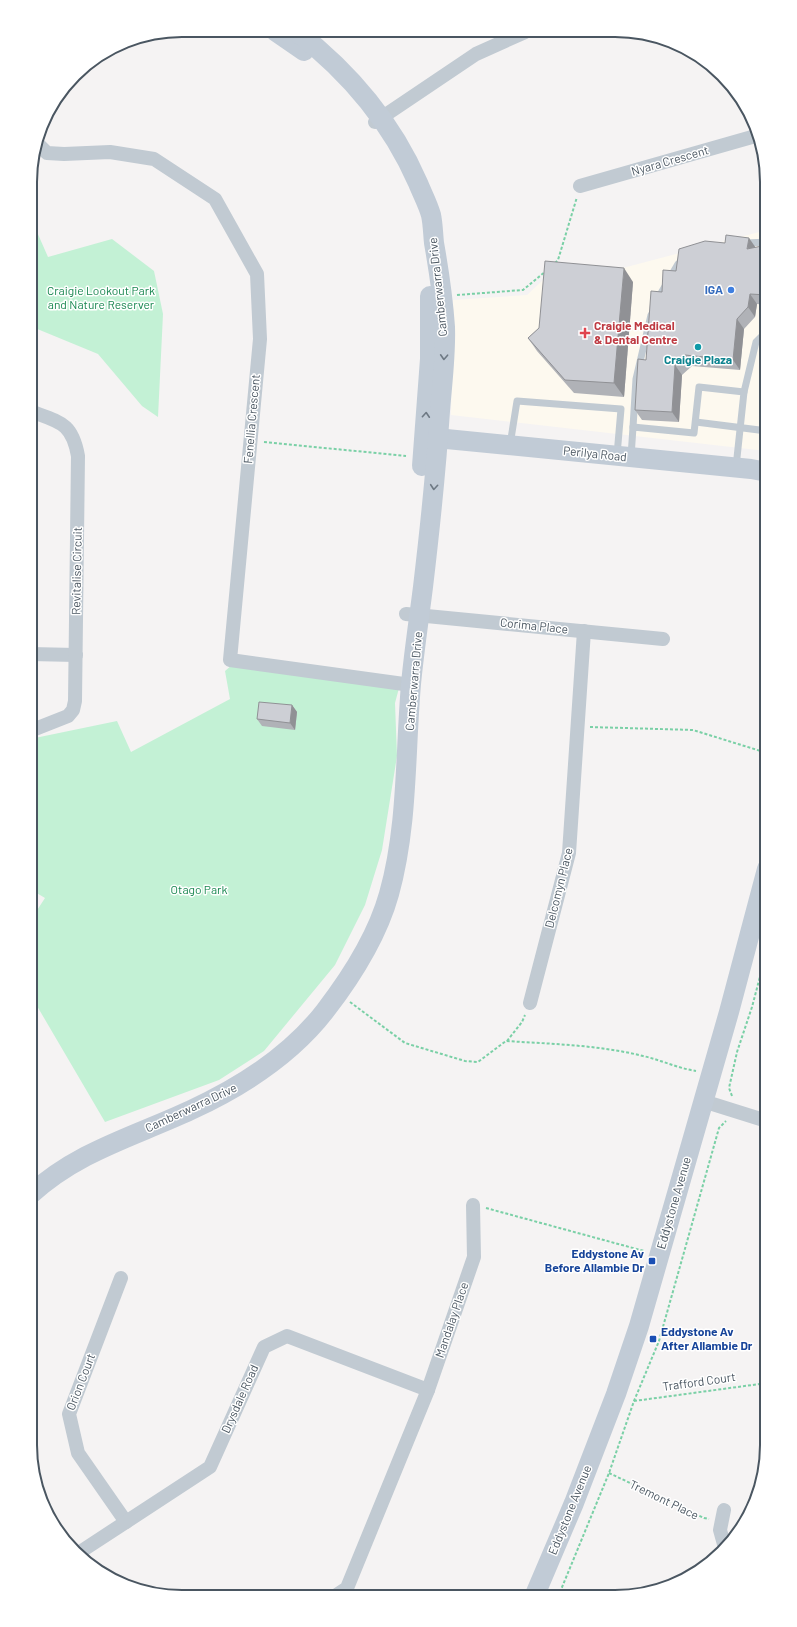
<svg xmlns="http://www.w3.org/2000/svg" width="797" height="1627" font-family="Barlow,sans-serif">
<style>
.commercial{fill:#fdf9ef}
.green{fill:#c3f1d5}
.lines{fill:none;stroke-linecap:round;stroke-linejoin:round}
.path{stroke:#7ad0a6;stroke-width:2;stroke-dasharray:3 2;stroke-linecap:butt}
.lane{stroke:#c1cad2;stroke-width:7}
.street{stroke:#c1cad2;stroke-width:14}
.secondary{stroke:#c1cbd6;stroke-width:20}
.wall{fill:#b0b2b7}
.shaded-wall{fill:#909195}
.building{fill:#cdcfd5;stroke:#909195}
.oneway{stroke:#6e7984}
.shop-dot{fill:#3f7fe0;stroke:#fff;stroke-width:1.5}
.health-dot{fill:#e0444e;stroke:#fff;stroke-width:1.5}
.culture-dot{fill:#0f9aa8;stroke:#fff;stroke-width:1.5}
.transit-dot{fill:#1a4fb4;stroke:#fff;stroke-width:1.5}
.labels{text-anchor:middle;stroke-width:3;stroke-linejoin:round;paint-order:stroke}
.street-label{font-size:12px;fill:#4a5661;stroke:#fff}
.shop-label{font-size:12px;font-weight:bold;fill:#366cbe;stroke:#fff;text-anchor:end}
.park-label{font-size:12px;fill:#17864f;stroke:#fff}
.health-label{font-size:12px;font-weight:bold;fill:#be3a42;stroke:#fff;text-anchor:start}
.culture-label{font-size:12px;font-weight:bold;fill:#0d838f;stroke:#fff}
.transit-label{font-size:12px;font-weight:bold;fill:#164399;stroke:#fff;text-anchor:end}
.rim{fill:none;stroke:#4a5661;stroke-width:2}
</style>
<rect width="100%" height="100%" fill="#f5f3f3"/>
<polygon class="commercial" points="767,230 767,451 451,415 453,300 527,295 559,265 619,269"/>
<g class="green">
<polygon points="30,216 48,257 112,239 154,271 163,314 158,417 142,406 98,354 30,326"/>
<polygon points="232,665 399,688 395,703 397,756 382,850 365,905 335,965 264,1051 219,1080 105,1122 30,994 30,921 45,898 30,889 30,739 117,721 131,752 230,699 225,671"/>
</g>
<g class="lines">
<g class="path">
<polyline points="555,263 558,260 577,197"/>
<polyline points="457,295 523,290 546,271"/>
<polyline points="264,442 406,456"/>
<polyline points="590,727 693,730 767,753"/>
<polyline points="762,854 767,835"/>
<path d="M350 1002 405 1043 465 1061 478 1062 506 1041C552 1044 599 1045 643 1056 661 1060 677 1068 696 1071"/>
<polyline points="507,1041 522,1022 525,1015"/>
<polyline points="732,1096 729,1088 737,1052 752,1007 767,950"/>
<polyline points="486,1208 644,1251"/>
<polyline points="634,1401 767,1383"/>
<polyline points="609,1473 704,1518 709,1519"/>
<polyline points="558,1597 609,1473 634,1401 659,1341 719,1128 726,1121"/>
</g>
<g class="lane">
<polyline points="744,243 767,242"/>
<polyline points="657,300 678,264 683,260"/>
<polyline points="696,422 767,431"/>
<polyline points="633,427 636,379 651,315"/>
<polyline points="510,445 517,401 621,409 617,455"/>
<polyline points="631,457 633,427 694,433 699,387 744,392"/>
<polyline points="736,467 744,392 756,342 767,331"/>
</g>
<g class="street">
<polyline points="375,122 476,54 525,32"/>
<polyline points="38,144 47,153 64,154 110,152 154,159 215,199 257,274 260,339 230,660 411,685"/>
<polyline points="580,186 759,135"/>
<polyline points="406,614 663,639"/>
<polyline points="30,654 76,655"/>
<path d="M30 731 68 716 73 710 75 701 78 456C72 422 59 422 30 411"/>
<polyline points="530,1003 569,853 584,631"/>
<polyline points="703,1101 767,1121"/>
<polyline points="121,1278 69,1414 78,1453 126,1522"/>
<polyline points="724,1510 720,1530 725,1548"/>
<polyline points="77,1554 210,1467 264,1347 287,1336 428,1390"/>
<polyline points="335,1596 347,1588 428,1390 474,1257 473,1205"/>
</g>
<g class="secondary">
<polyline points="275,31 304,51"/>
<polyline points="426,437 751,469 767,472"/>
<polyline points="422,466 430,359 430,296"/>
<path d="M30 1195C78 1151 133 1137 191 1110 241 1087 291 1055 325 1011 352 976 377 937 389 894 408 826 405 754 411 684 414 652 419 619 423 587 430 528 436 470 440 411 442 384 446 355 445 327 443 299 439 271 434 243 433 234 433 224 431 215 428 204 422 193 418 183 391 121 349 72 296 31"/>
<polyline points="534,1597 574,1503 616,1394 639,1326 729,1012 767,869"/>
</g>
</g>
<g class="wall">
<polygon points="767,245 767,305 757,304 755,317 744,329 740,370 692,366 682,375 679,422 642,420 635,410 646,360 662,292 676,271 755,248"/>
<polygon points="633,282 624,397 574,393 537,351 528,338 539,328"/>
<polygon points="292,705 297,712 295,730 262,726 257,719"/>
</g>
<g class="shaded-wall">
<polygon points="749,238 756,248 747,249"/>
<polygon points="624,268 633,282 624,397 614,383"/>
<polygon points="750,294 757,304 755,317 748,307"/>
<polygon points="737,319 744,329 740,370 733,360"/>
<polygon points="675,365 682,375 679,422 672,412"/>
<polygon points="292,705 297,712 295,730 290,723"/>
</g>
<g class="building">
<polygon points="726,235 749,238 747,249 767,245 767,295 750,294 748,307 737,319 733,360 685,355 675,365 672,412 635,410 638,359 646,360 651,291 662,292 663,270 676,271 679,249 705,241 725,243"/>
<polygon points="545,261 624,268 614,383 565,380 528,338 539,328"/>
<polygon points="259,702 292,705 290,723 257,719"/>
</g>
<defs><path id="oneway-chevron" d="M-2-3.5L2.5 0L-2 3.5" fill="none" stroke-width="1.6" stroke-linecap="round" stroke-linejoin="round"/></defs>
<g class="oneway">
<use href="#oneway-chevron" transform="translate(444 357) rotate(93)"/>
<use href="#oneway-chevron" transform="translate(426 415) rotate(-86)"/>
<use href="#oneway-chevron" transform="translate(434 487) rotate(95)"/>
</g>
<circle class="shop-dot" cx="731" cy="290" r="4"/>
<path class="health-dot" d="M583 327h4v4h4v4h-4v4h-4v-4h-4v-4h4z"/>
<circle class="culture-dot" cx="698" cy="347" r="4"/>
<g class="transit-dot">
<rect x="648" y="1257" width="8" height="8" rx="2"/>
<rect x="649" y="1335" width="8" height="8" rx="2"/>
</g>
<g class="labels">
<g class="street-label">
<text transform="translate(670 161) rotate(-16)" y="4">Nyara Crescent</text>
<text transform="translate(438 287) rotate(-96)" y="4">Camberwarra Drive</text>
<text transform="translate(252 419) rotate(-85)" y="4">Fenellia Crescent</text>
<text transform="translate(595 454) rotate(6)" y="4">Perilya Road</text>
<text transform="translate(77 571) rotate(-89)" y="4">Revitalise Circuit</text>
<text transform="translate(534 626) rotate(6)" y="4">Corima Place</text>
<text transform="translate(414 681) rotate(-85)" y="4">Camberwarra Drive</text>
<text transform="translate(559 888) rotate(-76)" y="4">Delcomyn Place</text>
<text transform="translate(191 1108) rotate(-25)" y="4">Camberwarra Drive</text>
<text transform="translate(674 1203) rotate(-74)" y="4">Eddystone Avenue</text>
<text transform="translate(452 1320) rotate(-71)" y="4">Mandalay Place</text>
<text transform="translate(81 1382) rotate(-69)" y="4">Orion Court</text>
<text transform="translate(699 1382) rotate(-8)" y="4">Trafford Court</text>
<text transform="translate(240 1399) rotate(-66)" y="4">Drysdale Road</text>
<text transform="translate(664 1500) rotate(26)" y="4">Tremont Place</text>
<text transform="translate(570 1510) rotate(-68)" y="4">Eddystone Avenue</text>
</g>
<g class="shop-label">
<text x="723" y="294">IGA</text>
</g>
<g class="park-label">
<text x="101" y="295">Craigie Lookout Park<tspan x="101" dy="14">and Nature Reserver</tspan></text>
<text x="199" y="894">Otago Park</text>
</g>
<g class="health-label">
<text x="594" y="330">Craigie Medical<tspan x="594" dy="14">&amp; Dental Centre</tspan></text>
</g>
<g class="culture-label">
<text x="698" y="364">Craigie Plaza</text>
</g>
<g class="transit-label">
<text x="644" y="1258">Eddystone Av<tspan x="644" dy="14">Before Allambie Dr</tspan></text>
<text x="661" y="1336" text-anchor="start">Eddystone Av<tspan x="661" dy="14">After Allambie Dr</tspan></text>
</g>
</g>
<path d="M0 0H797V1627H0ZM182 37H615A145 145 0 0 1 760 182V1445A145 145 0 0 1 615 1590H182A145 145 0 0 1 37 1445V182A145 145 0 0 1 182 37Z" fill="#fff" fill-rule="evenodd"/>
<path class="rim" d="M182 37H615A145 145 0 0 1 760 182V1445A145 145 0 0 1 615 1590H182A145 145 0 0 1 37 1445V182A145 145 0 0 1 182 37Z"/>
</svg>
